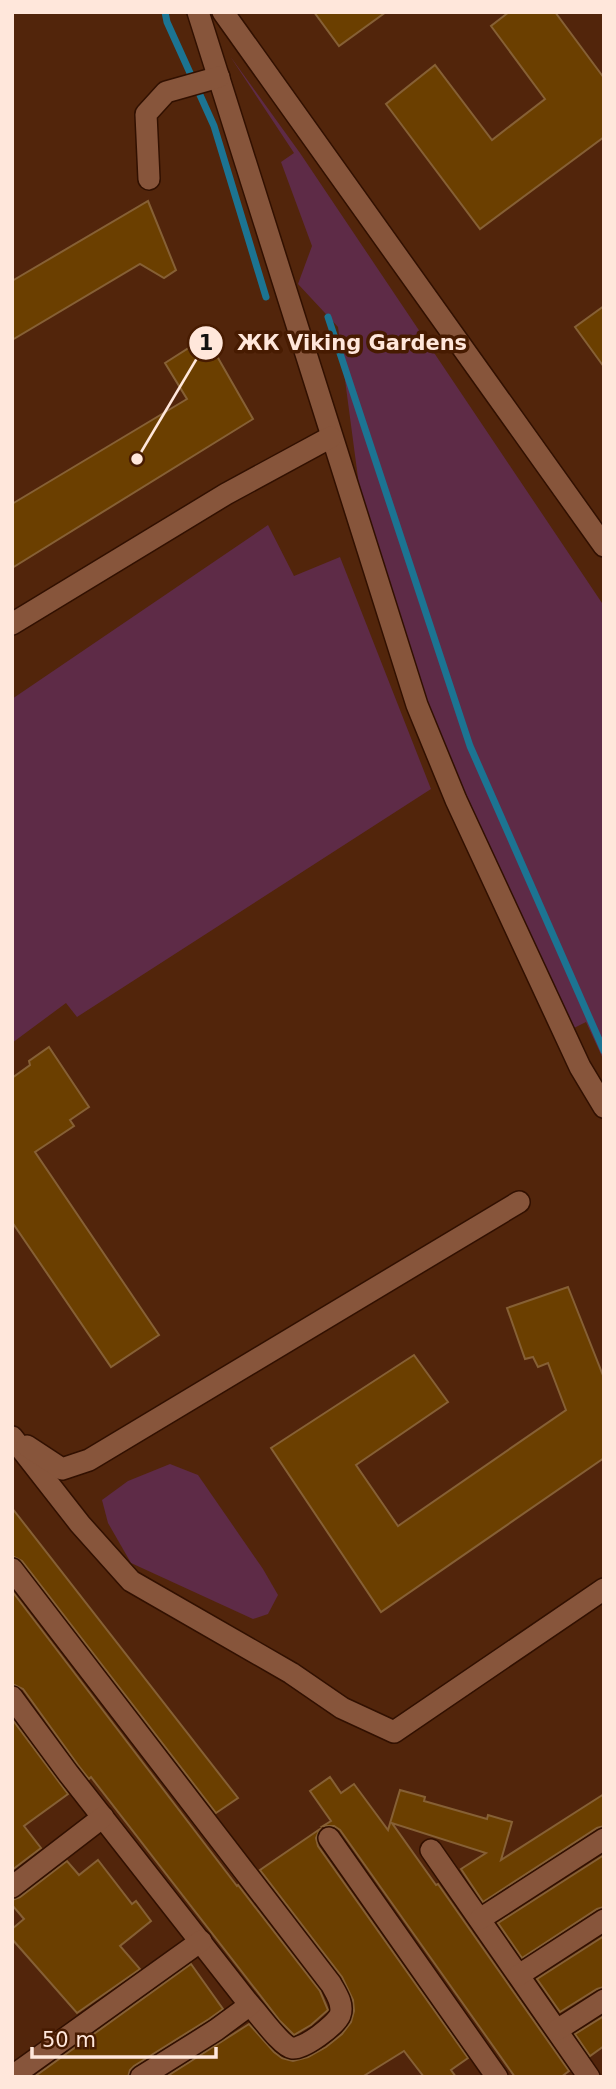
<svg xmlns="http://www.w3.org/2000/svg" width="616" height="2089" font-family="'DejaVu Sans',sans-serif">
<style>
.green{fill:#5e2b47}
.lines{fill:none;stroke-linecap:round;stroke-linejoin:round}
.stream{stroke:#1c7492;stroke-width:7}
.building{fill:#6b3f00;stroke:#866035;stroke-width:2}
.minor-casing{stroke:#311000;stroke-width:24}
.minor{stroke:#87553b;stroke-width:21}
.leader{fill:none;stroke:#ffe7db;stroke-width:2.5}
.callout-dot{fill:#ffe7db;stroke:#471b01;stroke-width:2.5}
.mark-label{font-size:21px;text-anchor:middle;font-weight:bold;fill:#111}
.callout-label{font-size:21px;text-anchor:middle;font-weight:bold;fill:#ffe7db;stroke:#471b01;stroke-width:7;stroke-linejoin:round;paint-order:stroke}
</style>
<rect width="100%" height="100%" fill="#52250b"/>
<g class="green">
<polygon points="230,56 300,153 604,606 604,1061 586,1022 572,1029 425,703 360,493 338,327 298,284 312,246 281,162 294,153"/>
<polygon points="268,525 294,576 340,557 431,789 77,1017 66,1003 12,1043 12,699"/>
<polygon points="170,1464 198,1475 263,1569 278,1595 268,1614 253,1619 131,1563 108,1523 102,1500 128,1481"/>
</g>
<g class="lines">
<g class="stream">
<polyline points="165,12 167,22 214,126 266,297"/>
<polyline points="328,317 470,746 604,1051"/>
</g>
</g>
<g class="building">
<polygon points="314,12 386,12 339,46"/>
<polygon points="509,12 555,12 604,78 604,137 480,229 386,104 435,65 492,140 545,99 491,26"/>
<polygon points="148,201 176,270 164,278 140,264 12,340 12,281"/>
<polygon points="604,306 604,367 575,327"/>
<polygon points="206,337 253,419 12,568 12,504 187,399 165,363"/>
<polygon points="49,1047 89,1107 70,1120 74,1126 35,1152 159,1335 111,1367 12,1222 12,1078 30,1065 29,1061"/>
<polygon points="568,1287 604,1378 604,1458 381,1612 271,1448 414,1355 448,1402 356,1465 398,1526 566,1410 548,1363 538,1367 533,1357 525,1359 507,1308"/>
<polygon points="12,1508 238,1798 216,1813 22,1561 12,1556"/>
<polygon points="12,1591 237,1886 238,1885 320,1991 328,2010 311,2025 294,2035 280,2021 91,1777 89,1779 78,1765 23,1689 12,1684"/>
<polygon points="12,1719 68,1794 24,1826 41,1848 12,1870"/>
<polygon points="330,1777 341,1793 354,1784 388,1830 400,1790 425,1797 424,1801 487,1819 488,1815 512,1822 501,1860 604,1794 604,1826 597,1828 483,1902 461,1869 486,1853 392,1823 436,1885 438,1884 569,2071 561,2077 515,2077 340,1830 334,1826 323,1826 331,1821 310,1791"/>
<polygon points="320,1829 316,1838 318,1846 468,2058 451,2070 456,2077 424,2077 404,2051 362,2077 166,2077 249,2024 274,2052 282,2058 293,2061 308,2057 326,2047 342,2034 351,2022 354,2011 353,2000 342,1977 260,1870"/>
<polygon points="604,1855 604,1907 597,1909 522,1958 498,1923"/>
<polygon points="98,1860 132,1904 136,1901 151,1921 120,1946 140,1969 77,2013 12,1939 12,1929 24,1919 12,1905 12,1900 20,1897 67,1861 79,1875"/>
<polygon points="604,1936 604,1987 597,1989 560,2012 537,1979"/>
<polygon points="191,1964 223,2009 209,2019 134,2066 130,2070 128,2077 34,2077"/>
<polygon points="604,2016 604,2046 590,2056 575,2034"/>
</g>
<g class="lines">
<defs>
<g id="minor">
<polyline points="198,12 417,705 456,800 580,1067 604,1107"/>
<polyline points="223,12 604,546"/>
<polyline points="149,179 146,114 166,92 219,77"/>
<polyline points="12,624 226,494 331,437"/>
<polyline points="12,1437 80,1524 131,1581 291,1673 342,1708 394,1732 604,1589"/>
<polyline points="27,1446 62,1469 89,1460 519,1202"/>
<path d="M12 1569 331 1984C336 1993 344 2004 340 2015 336 2025 303 2050 292 2048 281 2046 259 2014 250 2005"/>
<polyline points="12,1697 68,1773 250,2005 216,2030 141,2077"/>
<polyline points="329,1838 497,2077"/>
<polyline points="431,1850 589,2077"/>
<polyline points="12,1887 103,1817"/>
<polyline points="480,1919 604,1839"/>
<polyline points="519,1975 604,1920"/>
<polyline points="557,2030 604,2000"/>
<polyline points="14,2075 201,1941"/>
</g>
</defs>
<use href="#minor" class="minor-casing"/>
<use href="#minor" class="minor"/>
</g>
<path class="leader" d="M137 459L206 343"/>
<g class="callout-dot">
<circle cx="137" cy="459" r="7"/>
<circle cx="206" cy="343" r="18"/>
</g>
<g class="mark-label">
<text x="206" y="350">1</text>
</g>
<g class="callout-label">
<text x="352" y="350">ЖК Viking Gardens</text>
</g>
<rect width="616" height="2089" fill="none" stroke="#ffe7db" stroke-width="28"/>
<path d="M32 2047v10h184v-10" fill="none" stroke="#ffe7db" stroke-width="3.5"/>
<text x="42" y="2047" font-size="21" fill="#ffe7db" stroke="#471b01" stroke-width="5" paint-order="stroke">50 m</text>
</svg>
